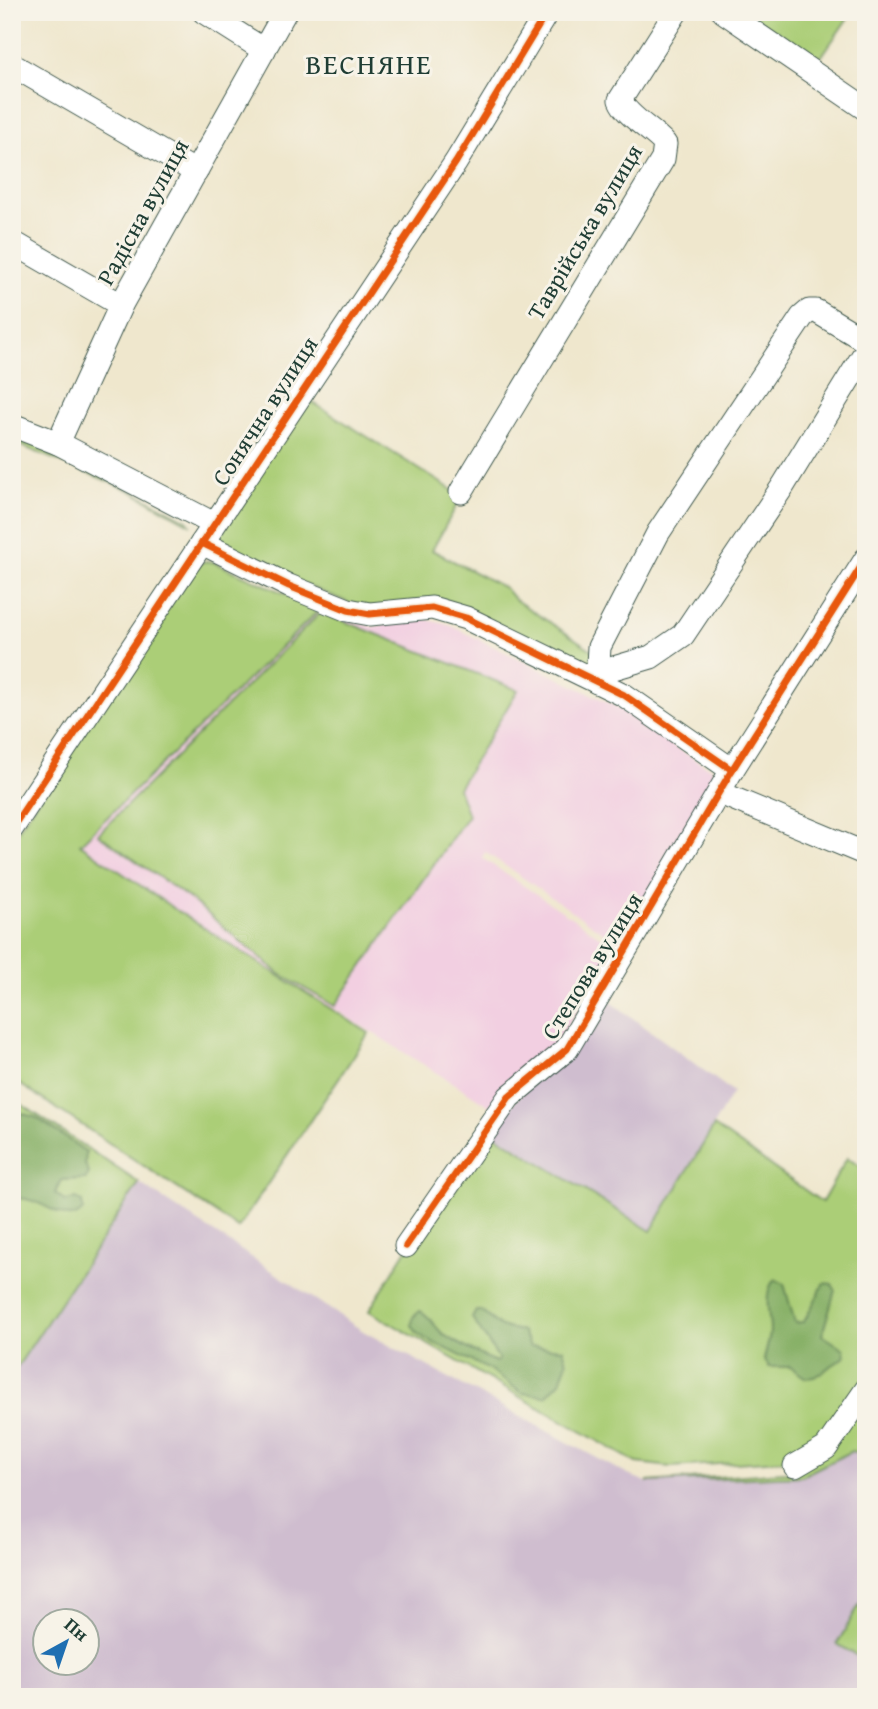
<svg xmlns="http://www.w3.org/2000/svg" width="878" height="1709" font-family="'Gentium Book Plus',serif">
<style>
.built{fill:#f2cfe1}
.industrial{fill:#cfbdcf;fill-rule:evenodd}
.green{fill:#abce77;stroke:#658656;stroke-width:2}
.forest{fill:#88b168;stroke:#54774e;stroke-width:2}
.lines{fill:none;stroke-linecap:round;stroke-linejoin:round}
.minor-casing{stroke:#3e564b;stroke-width:25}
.minor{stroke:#fff;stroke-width:23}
.cycleway-casing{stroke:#f7f3e8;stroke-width:11}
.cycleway{stroke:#e8590c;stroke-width:7}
.labels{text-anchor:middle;stroke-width:6;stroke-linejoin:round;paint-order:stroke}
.street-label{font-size:24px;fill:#1f3d34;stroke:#f7f3e8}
.quarter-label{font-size:28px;letter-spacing:2px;fill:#1f3d34;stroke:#f7f3e8}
</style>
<rect width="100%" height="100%" fill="#f7f3e8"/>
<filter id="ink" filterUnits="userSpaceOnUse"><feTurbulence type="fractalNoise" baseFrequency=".0143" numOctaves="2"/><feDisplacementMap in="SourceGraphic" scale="14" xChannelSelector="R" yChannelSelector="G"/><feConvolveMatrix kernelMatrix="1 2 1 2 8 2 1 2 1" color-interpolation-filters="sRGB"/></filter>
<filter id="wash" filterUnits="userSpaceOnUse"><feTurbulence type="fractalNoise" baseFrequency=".00686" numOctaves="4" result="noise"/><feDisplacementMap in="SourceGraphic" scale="28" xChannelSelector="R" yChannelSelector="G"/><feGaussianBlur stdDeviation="1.57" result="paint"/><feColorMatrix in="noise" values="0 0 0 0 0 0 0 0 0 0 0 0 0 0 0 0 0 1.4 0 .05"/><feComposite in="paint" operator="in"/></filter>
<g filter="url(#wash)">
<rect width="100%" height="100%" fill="#efe7cd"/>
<polygon class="built" points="320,609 372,627 420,618 449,625 632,714 673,746 720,774 622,939 614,940 485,852 482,858 607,941 615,955 556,1042 493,1108 176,910 80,844"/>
<g class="industrial">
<polygon points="607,999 733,1092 651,1231 489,1130"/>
<path d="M139 1183 363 1331 628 1475 647 1482 802 1476 852 1451 866 1459V1593L837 1644 866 1661V1697H12V1375ZM46 1622H88V1664H46Z"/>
</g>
<g class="green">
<polygon points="724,12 852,12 813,69"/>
<polygon points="304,397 462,496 432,550 505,588 514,599 601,656 594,674 447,608 371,612 220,550 216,532"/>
<polygon points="12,428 187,520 191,525 129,490 12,442"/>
<polygon points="205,561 213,562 320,609 80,844 176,910 369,1033 238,1228 12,1079 12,840 105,693 198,564"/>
<polygon points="321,612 518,690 458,788 468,815 335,1006 280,974 190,899 98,834"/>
<polygon points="12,1098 139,1183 12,1375"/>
<polygon points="714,1126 822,1202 847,1158 866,1170 866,1377 832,1430 797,1459 671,1467 637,1463 369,1311 482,1127 651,1231"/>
<polygon points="866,1403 866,1459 852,1451 802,1476 647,1482 799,1471"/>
<polygon points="866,1593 866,1661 837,1644"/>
</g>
<g class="forest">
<path d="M12 1110 37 1118 86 1152 85 1164 89 1173 86 1179 62 1180 55 1193 65 1201 76 1199 82 1202 83 1210C68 1231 41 1193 12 1199Z"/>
<path d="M775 1279 784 1284 795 1323 804 1322 824 1283 832 1284 835 1290 822 1335 844 1349 845 1357 814 1377 806 1378 790 1367H769L764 1359C766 1350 770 1340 770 1330 770 1314 762 1293 775 1279Z"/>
<path d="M420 1311C430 1315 434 1327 443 1334 448 1339 491 1361 497 1362L499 1359 472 1318 476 1311H481L501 1327 522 1331 530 1346 563 1349 567 1362 560 1382 546 1396 522 1393 488 1369 426 1339 417 1333 412 1325 413 1317Z"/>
</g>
</g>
<g filter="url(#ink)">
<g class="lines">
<defs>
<g id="minor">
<polyline points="204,12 264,50"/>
<polyline points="724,12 866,109"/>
<polyline points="12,65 196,172"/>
<polyline points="12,242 121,305"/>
<polyline points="12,425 58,443 214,524"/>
<polyline points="58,443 121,305 285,12"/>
<path d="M461 492 663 159 665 144C652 129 627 117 620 100L676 12"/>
<polyline points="202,543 289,586 348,610 370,614 432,608 466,618 624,695 732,770"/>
<polyline points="597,673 651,657 683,635 783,486 866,351"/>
<polyline points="597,682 599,647 658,533 802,317 809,311 816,311 866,341"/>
<polyline points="720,793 866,854"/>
<polyline points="12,828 456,162 547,12"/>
<polyline points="406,1246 509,1097 567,1049 732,770 866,559"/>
<polyline points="795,1466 826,1448 866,1390"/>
</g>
</defs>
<use href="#minor" class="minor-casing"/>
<use href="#minor" class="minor"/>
<defs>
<g id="cycleway">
<polyline points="202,543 289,586 348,610 370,614 432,608 466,618 624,695 732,770"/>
<polyline points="12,828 456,162 547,12"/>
<polyline points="406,1246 509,1097 567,1049 732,770 866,559"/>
</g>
</defs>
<use href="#cycleway" class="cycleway-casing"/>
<use href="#cycleway" class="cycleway"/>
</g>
</g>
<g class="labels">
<g class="street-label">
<text transform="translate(143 212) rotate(-61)" y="8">Радісна вулиця</text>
<text transform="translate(585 232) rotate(-59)" y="8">Таврійська вулиця</text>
<text transform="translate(265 411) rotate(-57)" y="8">Сонячна вулиця</text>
<text transform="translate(592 966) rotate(-58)" y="8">Степова вулиця</text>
</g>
<g class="quarter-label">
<text x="369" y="74">ВЕСНЯНЕ</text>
</g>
</g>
<rect width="878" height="1709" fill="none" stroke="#f7f3e8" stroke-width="42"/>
<g transform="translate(66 1642) rotate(40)"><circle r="33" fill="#f7f3e8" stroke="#a1aaa0" stroke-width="2"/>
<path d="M0-5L12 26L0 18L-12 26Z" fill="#1f6fb2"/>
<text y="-10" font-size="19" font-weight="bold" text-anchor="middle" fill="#1f3d34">Пн</text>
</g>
</svg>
